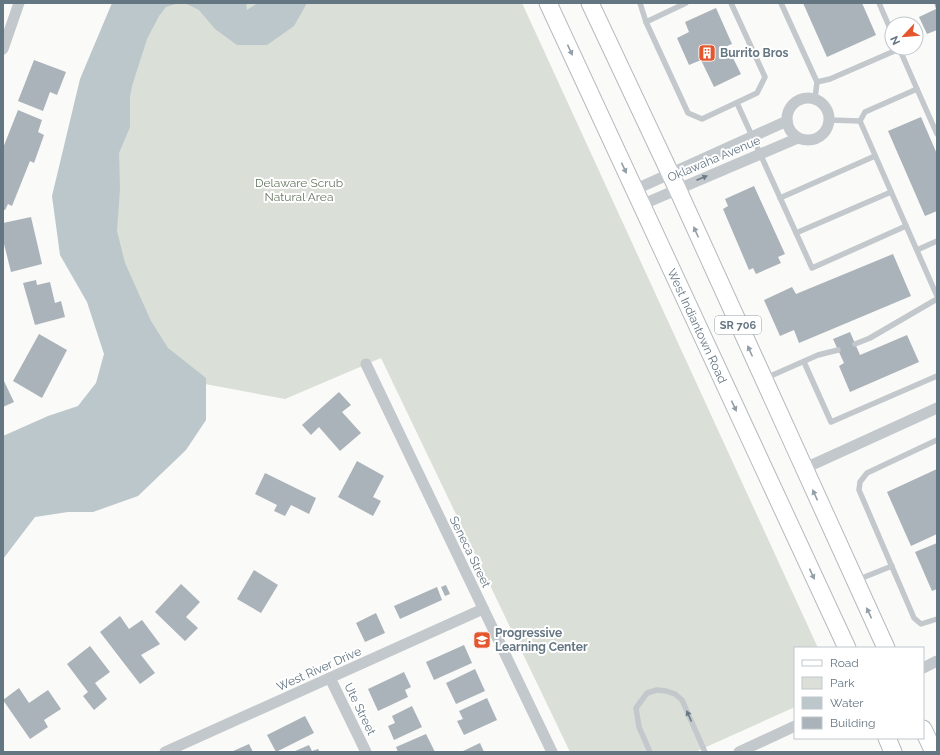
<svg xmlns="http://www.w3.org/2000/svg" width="940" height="755" font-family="Raleway,sans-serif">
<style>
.green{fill:#dadfd7}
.water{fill:#bbc7cb}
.building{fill:#aab3b9}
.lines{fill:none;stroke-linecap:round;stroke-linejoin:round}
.primary-casing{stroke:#b5babe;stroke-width:19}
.service{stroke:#c3c8cc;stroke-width:5.5}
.minor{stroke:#c3c8cc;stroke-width:11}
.primary{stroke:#fff;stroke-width:17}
.oneway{fill:#939fa8}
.oneway2{fill:#6a7a87}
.labels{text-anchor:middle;stroke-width:4;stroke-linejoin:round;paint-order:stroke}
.shield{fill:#fff;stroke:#939fa8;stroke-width:1}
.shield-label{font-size:11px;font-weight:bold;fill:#657683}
.poi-label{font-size:12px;font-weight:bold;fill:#657683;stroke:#fff;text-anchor:start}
.street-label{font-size:12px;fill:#657683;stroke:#fff}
.park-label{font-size:12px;fill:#687a64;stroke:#fff}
</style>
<rect width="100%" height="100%" fill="#fafaf8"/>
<polygon class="green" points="142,3 522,3 818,648 795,648 795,707 695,752 570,752 381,358 285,399 189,381 143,323 106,241 116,133"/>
<g class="water">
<polygon points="112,3 179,3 166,7 159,16 147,39 132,86 130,96 130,127 119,153 120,188 117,231 125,263 151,321 168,348 206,378 206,420 186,450 138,496 93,512 68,512 35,517 3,559 3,436 48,416 78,406 96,383 104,354 87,302 60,255 52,196 80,79"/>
<polygon points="185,3 246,3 247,10 258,3 307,3 294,26 267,45 237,45 215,29 199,10"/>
</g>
<g class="building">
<polygon points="803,3 862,3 876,35 827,57"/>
<polygon points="934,3 937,3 937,30 927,34 919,17 936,9"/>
<polygon points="716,8 732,44 727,46 741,74 714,87 701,60 689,65 677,38 689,32 685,22"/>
<polygon points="34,60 66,72 57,95 50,92 43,111 18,101"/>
<polygon points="18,110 42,120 38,132 44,135 34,163 30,161 12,206 8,204 5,210 3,210 3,148"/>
<polygon points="921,117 937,154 937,211 925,216 888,131"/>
<polygon points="754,186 785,254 778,257 781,263 756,274 753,268 749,270 723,209 728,206 725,199"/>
<polygon points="31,217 42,264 11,272 3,240 3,223"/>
<polygon points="893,254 911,296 799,343 794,330 780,336 764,300 792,287 796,294"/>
<polygon points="36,280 37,285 50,282 55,303 61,301 65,317 35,325 23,283"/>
<polygon points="850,332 860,355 907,335 919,362 850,392 839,366 844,363 833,339"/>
<polygon points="39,334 67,350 42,398 13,381"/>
<polygon points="3,379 14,402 3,407"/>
<polygon points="339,392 351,405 342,412 361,433 340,451 319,427 311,435 302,425"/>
<polygon points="357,461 384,476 373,497 381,501 373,516 338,497"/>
<polygon points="937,469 937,534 911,546 887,492"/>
<polygon points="265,473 316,498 309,514 291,505 285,516 274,511 277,505 255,494"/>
<polygon points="937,543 937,589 932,591 915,552"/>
<polygon points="254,570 278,585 261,613 237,599"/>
<polygon points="181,584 200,602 186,617 198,628 185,641 155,612"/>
<polygon points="446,585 450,594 445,596 441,587"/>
<polygon points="437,587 442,600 400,619 394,606"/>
<polygon points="376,613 385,633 365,642 356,623"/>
<polygon points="120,616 129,629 142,620 160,644 141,655 155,673 140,684 100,632"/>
<polygon points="464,645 472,663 434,680 426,662"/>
<polygon points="90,646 110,672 95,683 107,699 94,710 83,696 88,692 67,664"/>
<polygon points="475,669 485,691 456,704 446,683"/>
<polygon points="404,672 411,687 405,690 408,697 378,711 368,689"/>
<polygon points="19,688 29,703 48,690 61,709 44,720 48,727 30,739 3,700"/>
<polygon points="487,698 497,720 464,735 457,721 463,719 459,711"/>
<polygon points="412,706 422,727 394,740 388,726 395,723 392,716"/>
<polygon points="305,716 314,733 276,752 267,735"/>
<polygon points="426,734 435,752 398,752 396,747"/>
<polygon points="480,743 484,752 461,752"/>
<polygon points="249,744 253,752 231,752"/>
<polygon points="309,745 312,751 318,749 320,752 293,752"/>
</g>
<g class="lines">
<defs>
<g id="primary">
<polyline points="548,3 847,648"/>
<polyline points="590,3 677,188 886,648"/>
<polyline points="923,729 934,752"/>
<polyline points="887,738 893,752"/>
</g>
</defs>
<use href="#primary" class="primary-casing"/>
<g class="service">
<polyline points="640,3 646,22 688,113 702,119 757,93 765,77 731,3"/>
<polyline points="781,3 817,82 815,99"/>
<polyline points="879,3 892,33"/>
<polyline points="646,22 686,3"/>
<polyline points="899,48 917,89 865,112 860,121 937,296"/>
<polyline points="817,82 830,79 899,49"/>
<polyline points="917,89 937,134"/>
<polyline points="737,103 812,268 906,226"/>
<polyline points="830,120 860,121"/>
<polyline points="780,198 875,156"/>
<polyline points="796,233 891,192"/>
<polyline points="917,250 937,241"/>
<polyline points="855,344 870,338 937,299"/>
<polyline points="804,362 831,422 937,376"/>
<polyline points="766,378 818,355 838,350"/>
<polyline points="937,440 867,473 860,482 859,490 914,618 921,624 937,619"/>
<polyline points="857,580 892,566"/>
<polyline points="650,752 639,727 636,708 647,693 657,690 666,691 675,694 682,700 705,752"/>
</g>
<g class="minor">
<polyline points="3,49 19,3"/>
<circle cx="808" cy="119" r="21"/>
<polyline points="634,190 787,121"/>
<polyline points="641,205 798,138"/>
<polyline points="366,364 552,752"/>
<polyline points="803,469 937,408"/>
<polyline points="923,668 937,661"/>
<polyline points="330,678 366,752"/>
<polyline points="165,752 483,609"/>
<polyline points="739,752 795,726"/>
</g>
<use href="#primary" class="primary"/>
</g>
<defs><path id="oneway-solid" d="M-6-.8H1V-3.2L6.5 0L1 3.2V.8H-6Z"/></defs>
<g class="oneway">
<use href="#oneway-solid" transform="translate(570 50) rotate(65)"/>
<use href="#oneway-solid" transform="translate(624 168) rotate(65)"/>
<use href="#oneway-solid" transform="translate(696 232) rotate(-114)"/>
<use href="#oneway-solid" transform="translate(750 351) rotate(-114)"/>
<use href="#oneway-solid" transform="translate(734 406) rotate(65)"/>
<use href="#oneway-solid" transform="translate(815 495) rotate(-115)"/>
<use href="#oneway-solid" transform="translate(812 574) rotate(65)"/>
<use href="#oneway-solid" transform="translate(869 613) rotate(-115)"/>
</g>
<g class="oneway2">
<use href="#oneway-solid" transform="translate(702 178) rotate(-23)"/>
<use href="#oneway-solid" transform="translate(689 716) rotate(-114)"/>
</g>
<defs>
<symbol id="building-square" viewBox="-11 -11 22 22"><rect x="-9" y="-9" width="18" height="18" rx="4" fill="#e4572e" stroke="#fff"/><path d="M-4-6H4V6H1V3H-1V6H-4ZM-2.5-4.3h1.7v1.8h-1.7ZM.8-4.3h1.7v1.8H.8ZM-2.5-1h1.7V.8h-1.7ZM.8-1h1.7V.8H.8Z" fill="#fff"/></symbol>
<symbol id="school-square" viewBox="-11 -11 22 22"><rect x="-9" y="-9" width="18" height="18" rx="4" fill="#e4572e" stroke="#fff"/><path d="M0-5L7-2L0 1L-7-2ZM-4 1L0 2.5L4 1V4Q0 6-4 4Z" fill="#fff"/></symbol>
</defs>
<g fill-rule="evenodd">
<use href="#building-square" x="697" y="43" width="20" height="20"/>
<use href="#school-square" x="472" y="630" width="20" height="20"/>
</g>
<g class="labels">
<rect class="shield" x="715" y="316" width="46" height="18" rx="3"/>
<g class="shield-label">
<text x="738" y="329">SR 706</text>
</g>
<g class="poi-label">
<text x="720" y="57">Burrito Bros</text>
<text x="495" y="637">Progressive<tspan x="495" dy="14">Learning Center</tspan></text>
</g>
<g class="street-label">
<text transform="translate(714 159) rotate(-23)" y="4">Oklawaha Avenue</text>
<text transform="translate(697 326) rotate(65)" y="4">West Indiantown Road</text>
<text transform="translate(470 552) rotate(64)" y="4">Seneca Street</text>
<text transform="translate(319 669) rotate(-24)" y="4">West River Drive</text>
<text transform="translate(360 709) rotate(64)" y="4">Ute Street</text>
</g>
<g class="park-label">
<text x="299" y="187">Delaware Scrub<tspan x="299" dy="14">Natural Area</tspan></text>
</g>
</g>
<rect width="940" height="755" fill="none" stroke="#657683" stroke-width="8"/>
<rect x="794" y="647" width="130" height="92" fill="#ffffff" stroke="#c1c8cd"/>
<rect x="802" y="660" width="20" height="6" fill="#ffffff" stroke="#c1c8cd"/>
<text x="830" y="667" font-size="12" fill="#657683">Road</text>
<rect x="802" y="677" width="20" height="12" fill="#dadfd7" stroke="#c1c8cd"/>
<text x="830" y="687" font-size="12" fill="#657683">Park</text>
<rect x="802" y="697" width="20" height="12" fill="#bbc7cb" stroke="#c1c8cd"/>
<text x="830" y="707" font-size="12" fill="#657683">Water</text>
<rect x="802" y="717" width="20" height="12" fill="#aab3b9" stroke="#c1c8cd"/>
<text x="830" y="727" font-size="12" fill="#657683">Building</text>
<g transform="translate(904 36) rotate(244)"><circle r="19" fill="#ffffff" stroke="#c1c8cd"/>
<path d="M0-3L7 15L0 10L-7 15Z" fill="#e4572e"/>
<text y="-6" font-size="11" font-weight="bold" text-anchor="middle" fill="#657683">N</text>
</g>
</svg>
